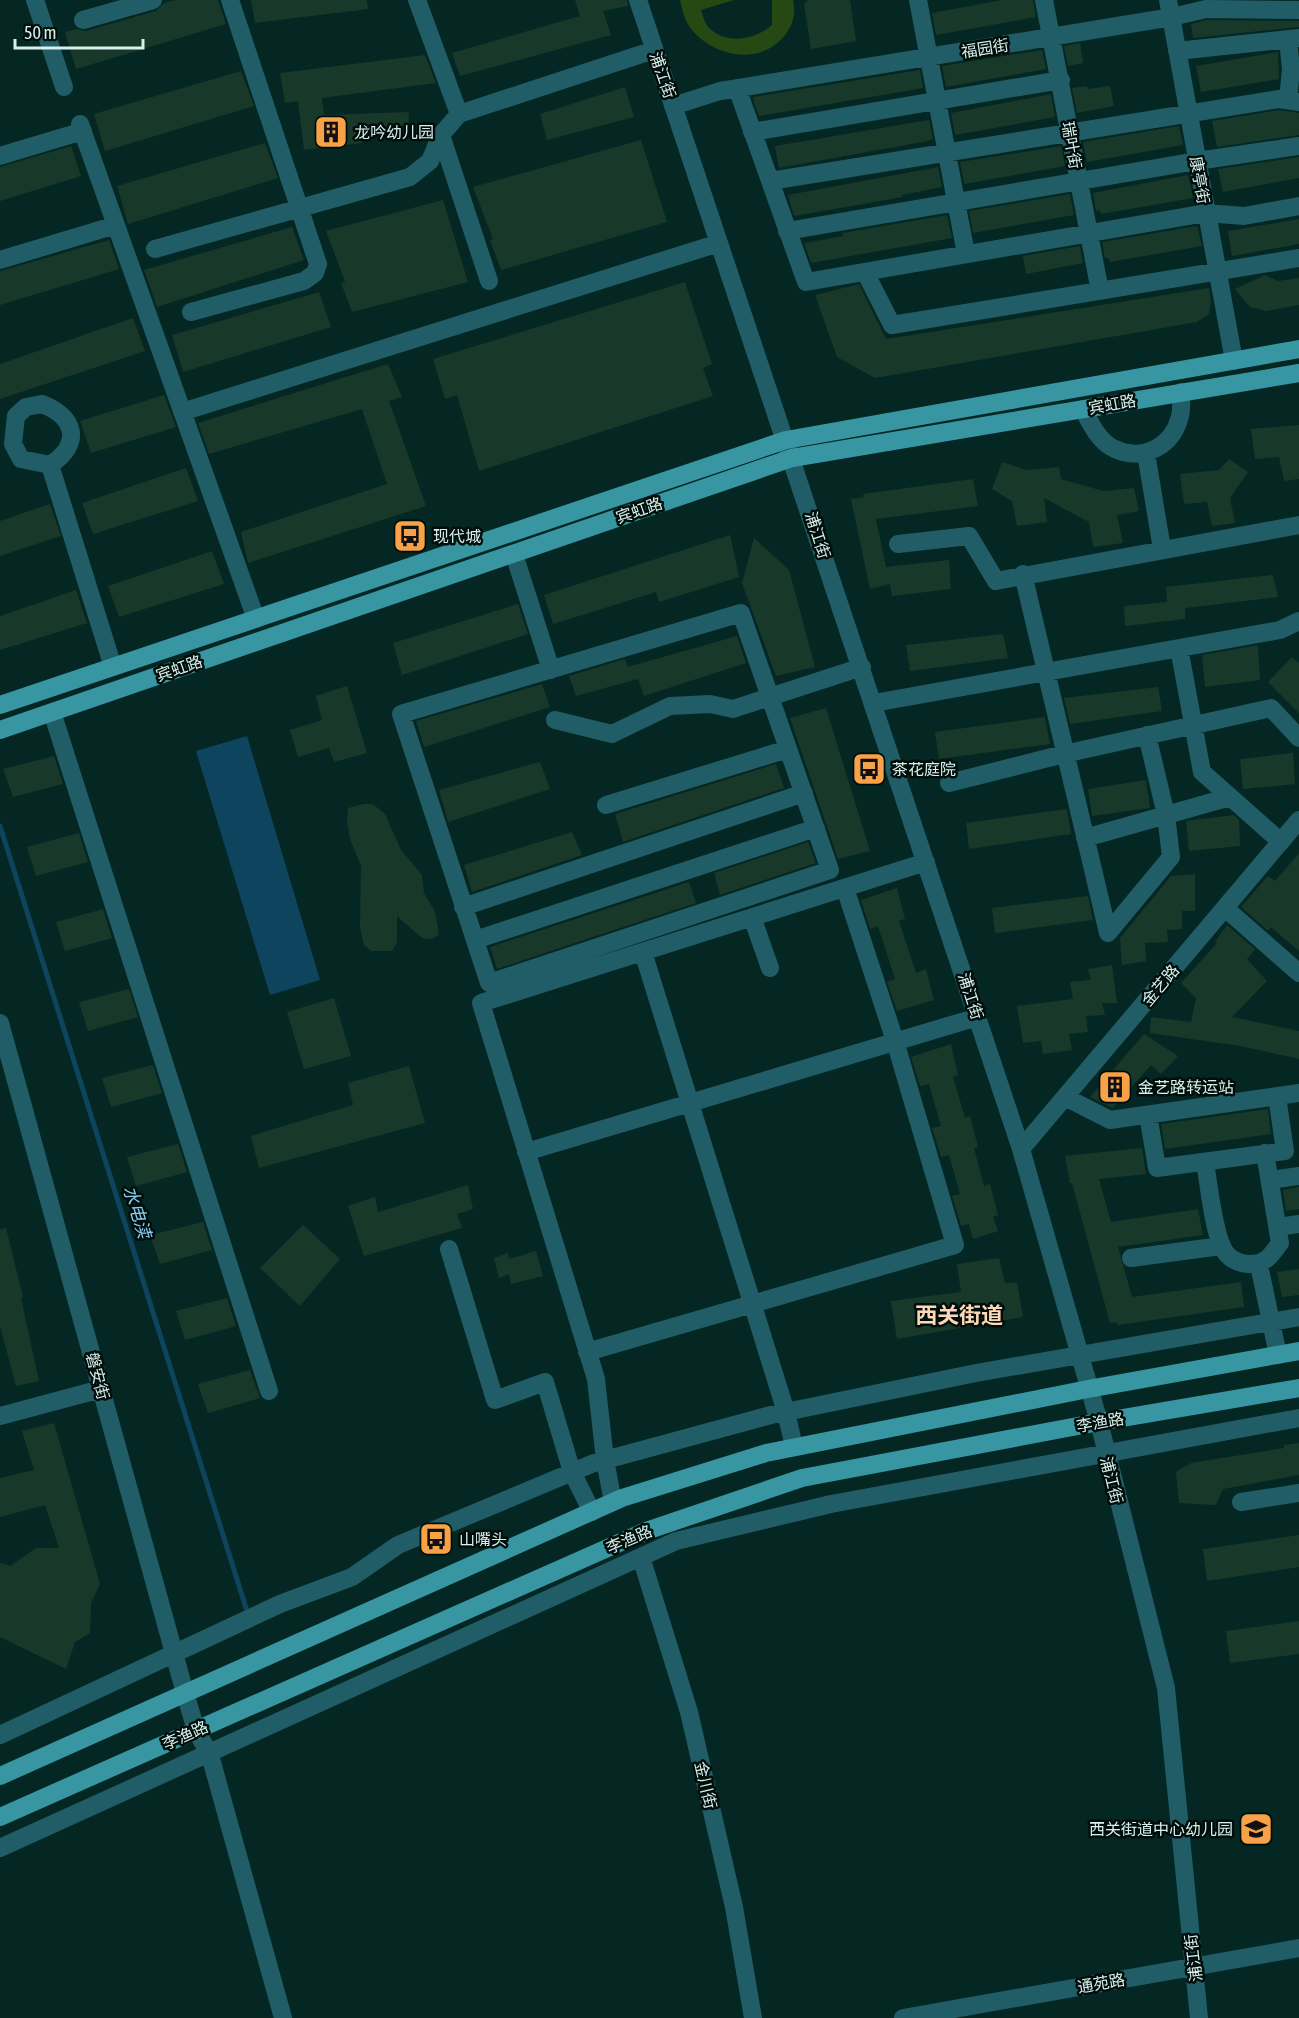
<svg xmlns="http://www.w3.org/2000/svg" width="1299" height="2018" font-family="'Asap Condensed','Noto Sans SC',sans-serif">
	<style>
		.green { fill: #264812 }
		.water { fill: #0e445d }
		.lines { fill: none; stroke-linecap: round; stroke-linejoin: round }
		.stream { stroke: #0e445d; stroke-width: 5 }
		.building { fill: #183929 }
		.minor { stroke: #215d66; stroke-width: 18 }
		.major { stroke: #3896a3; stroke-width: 18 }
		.labels { text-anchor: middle; stroke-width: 5; stroke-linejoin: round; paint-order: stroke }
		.street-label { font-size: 16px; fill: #d8efeb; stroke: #000e0b }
		.poi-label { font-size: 16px; fill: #d8efeb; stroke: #000e0b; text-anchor: start }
		.water-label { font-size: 18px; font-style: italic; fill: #89cdf1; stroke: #000e0b }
		.district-label { font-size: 22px; font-weight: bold; fill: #fdd8b7; stroke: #000e0b }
	</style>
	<rect width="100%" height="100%" fill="#042723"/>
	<!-- green -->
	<path class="green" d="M680,0H734L701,10C703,16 705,24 709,28C727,45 755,40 772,25V0H793C796,13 793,25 785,35C760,67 711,57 689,26C684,19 682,8 680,0Z"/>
	<!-- water -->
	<path class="water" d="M247,736L320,980L270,995L196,751Z"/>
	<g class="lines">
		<!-- stream -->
		<path class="stream" d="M0,826L246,1608"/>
	</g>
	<!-- building -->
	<path class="building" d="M175,0H218L226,24L76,69L65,32L76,29L86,31L156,11L164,3Z
		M251,0H367L368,9L255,23Z
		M575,0H627L628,6L603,11L611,35L460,76L452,53L580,16Z
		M808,0H850L856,41L811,49L804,4Z
		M1002,0H1033L1036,17L936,35L932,13Z
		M1207,20L1299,21V27L1193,38L1191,24Z
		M1080,43L1083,63L1068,66L1064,46Z
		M1042,50L1046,69L946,87L942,66Z
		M1278,52L1279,79L1201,92L1196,66Z
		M425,55L436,83L322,98L324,115L409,112L408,133L361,134L362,143L304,150L298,101L285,103L280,73Z
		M920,70L923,88L759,116L754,103L753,97Z
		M241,71L254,106L105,151L94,114Z
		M1087,86L1088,89L1110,86L1114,106L1077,113L1072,88Z
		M625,87L634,117L547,140L540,114Z
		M1051,94L1055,117L955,135L951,113Z
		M1279,110L1299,113V135L1217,147L1212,121Z
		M929,120L933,139L928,141L779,168L775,146Z
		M1179,126L1183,145L1087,162L1083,142Z
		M641,140L667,222L501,270L490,240L493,239L473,187Z
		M265,143L278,178L128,224L117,186Z
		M71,146L81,176L0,201V167Z
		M1061,146L1065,166L964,184L960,162Z
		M1299,157V178L1223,192L1218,169Z
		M938,167L942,187L902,195L903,197L794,216L790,203L788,195Z
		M1188,175L1193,198L1101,214L1100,210L1096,211L1093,193Z
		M1070,194L1074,215L973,233L969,211Z
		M443,200L468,282L352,312L341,283L345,282L326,231Z
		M947,215L952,238L811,263L804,243L843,236L842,233Z
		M1299,219V244L1232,256L1228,231Z
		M1197,226L1202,246L1110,262L1109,258H1105L1102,242Z
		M292,227L304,260L157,307L144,270Z
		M109,240L119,269L0,305V271Z
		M1080,246L1083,263L1026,274L1023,256Z
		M1265,275L1278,281L1299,278V305L1266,311L1250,307L1235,289Z
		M685,282L712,364L703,368L713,396L479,471L457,395L445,399L433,359Z
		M859,284L886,339L1209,288L1211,302L1209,314L1197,322L875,378L837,357L815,295Z
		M319,292L331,327L183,372L172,335Z
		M133,318L145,351L0,399V364Z
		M388,364L402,397L389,401L426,506L248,563L241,532L387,484L362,409L209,454L198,423Z
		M164,395L176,427L91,453L80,421Z
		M1299,425V479L1284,481L1279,457L1255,459L1251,429Z
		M1229,459L1248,472L1230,498L1235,523L1212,526L1207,502L1184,504L1180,474L1219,470Z
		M1002,462L1027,470L1059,467L1061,479L1103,491L1134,488L1139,511L1117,515L1123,543L1093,547L1089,522L1044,498L1047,522L1017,526L1012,501L992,489Z
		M186,468L198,501L93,534L82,503Z
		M973,479L978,506L876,519L886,567L949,560L951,589L892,596L890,584L870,589L851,499L864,497L863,494Z
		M50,504L61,536L0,556V521Z
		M730,535L739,577L659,602L656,592L553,624L544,595Z
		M754,538L789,570L815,667L776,676L742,583Z
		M212,551L224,584L119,617L108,586Z
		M1273,575L1278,597L1185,608V619L1125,626L1124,606L1167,602L1166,587Z
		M76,590L87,623L0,650V616Z
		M518,604L528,634L402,675L393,643Z
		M1003,634L1008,658L910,671L906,645Z
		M737,636L746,663L644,696L638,679L576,696L569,676L625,659L628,667Z
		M1258,645L1260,680L1205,687L1202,655Z
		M1292,657L1299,663V713L1268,682Z
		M542,684L550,707L424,747L416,721Z
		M347,686L367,753L334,762L329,748L298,757L290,730L322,720L316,696Z
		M1158,687L1162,711L1070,724L1064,698Z
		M826,708L870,851L838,859L790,718Z
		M1045,717L1050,744L939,759L935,732Z
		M1293,753L1295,784L1243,789L1240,759Z
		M54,756L63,784L13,797L3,769Z
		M540,762L550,789L448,822L439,790Z
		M776,764L784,788L623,842L615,814Z
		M1146,780L1150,808L1092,816L1088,789Z
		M364,804H373L385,814L401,850L422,875L424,893L435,912L439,935L431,939L422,938L397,916V942L392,951H371L364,945L360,927L361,866L350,839L347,821L348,808Z
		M1067,809L1071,834L969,849L966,823Z
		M1234,815L1239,820L1240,846L1189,851L1186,821Z
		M572,832L582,855L472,892L464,865Z
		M79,833L88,862L36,876L27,847Z
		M808,842L816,863L720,895L714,873Z
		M1299,853V951L1271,927L1268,931L1241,907L1268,876L1275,881Z
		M1195,874V911H1182V929L1167,930L1168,942L1145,943L1146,961L1122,965L1120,938L1171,876Z
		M689,882L696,903L497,969L490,947Z
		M897,888L905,919L899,921L916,973L926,969L934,1000L897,1011L887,982L895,979L878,926L870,929L861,900Z
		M1088,896L1093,920L995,933L992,908Z
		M103,909L112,938L65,951L56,922Z
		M1227,925L1255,949L1247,959L1267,981L1232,1017L1299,1031V1059L1240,1046L1150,1033L1151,1017L1191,1022L1196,998L1181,983L1217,943L1215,942Z
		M1112,965L1117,1003H1102L1105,1015L1086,1016L1088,1032L1069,1034L1072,1050L1043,1054L1041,1041L1023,1043L1017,1006L1073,999L1070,982L1091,980L1088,969Z
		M129,989L138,1017L88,1031L79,1002Z
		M334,998L351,1056L304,1069L287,1012Z
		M1144,1034L1178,1056L1161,1074L1151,1065L1113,1108L1090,1097Z
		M951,1044L958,1075L953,1077L965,1118L970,1116L978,1147L974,1148L984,1186L990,1184L998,1215L993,1217L998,1231L973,1239L969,1224L961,1226L952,1196L960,1194L949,1155L941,1157L932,1128L941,1126L929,1084L920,1086L911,1057Z
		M153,1065L162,1093L111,1107L102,1078Z
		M409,1066L425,1123L259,1168L251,1136L353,1105L348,1083Z
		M1268,1109L1271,1134L1165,1149L1161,1124Z
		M178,1144L187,1172L136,1186L127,1157Z
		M1142,1148L1146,1174L1099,1179L1111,1222L1198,1209L1203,1235L1118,1247L1132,1297L1241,1282L1244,1307L1118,1325L1117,1322L1110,1323L1072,1183H1070L1065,1156Z
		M468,1185L473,1209L457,1214L462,1228L364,1256L348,1206L375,1197L378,1212Z
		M1299,1187V1209L1286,1211L1283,1190Z
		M203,1222L212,1250L160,1264L150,1235Z
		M303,1225L340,1259L300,1306L260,1268Z
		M6,1228L23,1297L21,1298L39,1381L16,1386L0,1326V1229Z
		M536,1251L543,1276L511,1284L509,1274L499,1278L494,1258L508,1253L509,1259Z
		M999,1258L1005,1283L1017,1282L1023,1317L897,1339L891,1301L961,1292L957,1264Z
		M1299,1269V1295L1282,1297L1277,1272Z
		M227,1298L236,1326L185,1340L176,1311Z
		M250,1370L260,1398L208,1413L198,1384Z
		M54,1423L100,1584L91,1603L90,1633L75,1642L66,1669L0,1637V1563L10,1566L36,1548H59L45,1505L0,1517V1478L34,1470L22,1431Z
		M1299,1443V1475L1223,1489L1216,1505L1179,1503L1176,1472L1191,1463L1284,1448V1445Z
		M1299,1535V1567L1207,1581L1203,1549Z
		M1299,1621V1654L1230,1663L1226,1631Z"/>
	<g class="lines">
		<!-- minor -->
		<path class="minor" d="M35,0L64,87
			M417,0L459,114
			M638,0L1021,1149L1099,1422L1166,1688L1199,2018
			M918,0L966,254
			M1044,0L1100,291
			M1168,0L1234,361
			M83,20L153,0
			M1288,40L1291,69L1288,100
			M1177,51L1299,38
			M737,88L806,282L1206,213L1244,216L1299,206
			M673,106L720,91L1172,17L1206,9L1299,10
			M80,124L256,619
			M752,132L1061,80
			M441,135L489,281
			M0,156L83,131
			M770,181L1279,99L1299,102
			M787,231L1197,161L1299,146
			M155,249L410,177L430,161L441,135L459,114L654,50
			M0,260L116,225
			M865,272L892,325L1299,258
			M191,312L304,281L315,273L318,264L230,0
			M42,404C76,417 82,444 50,465L21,459L13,444L16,416L26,407Z
			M1083,409C1090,423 1099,442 1115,449C1143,462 1173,446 1180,416C1182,409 1181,400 1181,392
			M182,412L719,243
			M1146,453L1162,549
			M50,465L113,667
			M898,544L969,536L996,581L1299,525
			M514,554L551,670
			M1023,574L1108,933
			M741,613L830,870L489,983L401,714Z
			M1179,648L1202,772L1281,842
			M874,703L1280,630L1299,621
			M52,712L269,1391
			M555,720L612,734L670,706L710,704L733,709L862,667
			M949,783L1064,754L1271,708L1299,738
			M606,805L788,749
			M1085,838L1230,797
			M463,907L804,793
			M1225,908L1299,973
			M752,917L770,968
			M1108,933L1171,857L1166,815L1147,735
			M475,940L816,828
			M643,952L786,1412L794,1447
			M0,1023L185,1693L196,1730L210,1755L283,2018
			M1065,1097L1110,1120L1299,1093
			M1148,1115L1157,1168L1285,1151L1277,1096
			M1021,1149L1299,820
			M526,1152L978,1017
			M1205,1163C1209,1185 1213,1227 1222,1246C1226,1257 1236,1263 1248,1264C1265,1265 1271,1256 1280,1243L1265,1153
			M1270,1180L1299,1176
			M1278,1227L1299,1224
			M449,1249L495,1400L545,1382L572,1472L592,1512
			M1131,1258L1221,1246
			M1259,1265L1278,1355
			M587,1352L955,1245L895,1041L845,888
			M0,1416L101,1389
			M613,1502L605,1460L596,1379L481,1003L926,862
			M1241,1502L1299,1493
			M641,1557L689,1712L734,1907L753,2018
			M0,1735L280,1604L352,1577L398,1545L594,1463L771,1415L976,1373L1299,1317
			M0,1848L676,1541L831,1504L1299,1418
			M903,2018L1299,1948"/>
		<!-- major -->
		<path class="major" d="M0,705L786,440L1299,349
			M0,730L792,458L1299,373
			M0,1776L622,1498L766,1453L1088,1389L1299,1351
			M0,1817L646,1531L802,1478L1099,1422L1299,1388"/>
	</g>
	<!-- icons -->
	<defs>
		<symbol id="building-square" viewBox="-11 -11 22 22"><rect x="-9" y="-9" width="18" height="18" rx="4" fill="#f7a149" stroke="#000e0b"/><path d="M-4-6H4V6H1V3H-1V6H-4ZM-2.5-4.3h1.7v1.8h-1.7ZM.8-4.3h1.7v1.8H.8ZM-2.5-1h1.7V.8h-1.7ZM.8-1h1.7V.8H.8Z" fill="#111"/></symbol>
		<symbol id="bus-square" viewBox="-11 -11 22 22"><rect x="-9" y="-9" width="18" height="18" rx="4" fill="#f7a149" stroke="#000e0b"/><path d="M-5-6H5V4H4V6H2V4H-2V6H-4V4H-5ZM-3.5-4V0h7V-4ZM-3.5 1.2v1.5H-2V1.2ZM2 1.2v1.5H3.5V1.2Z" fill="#111"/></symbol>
		<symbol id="school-square" viewBox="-11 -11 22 22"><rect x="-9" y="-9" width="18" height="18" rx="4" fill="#f7a149" stroke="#000e0b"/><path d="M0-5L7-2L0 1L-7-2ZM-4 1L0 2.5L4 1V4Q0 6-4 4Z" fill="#111"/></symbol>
	</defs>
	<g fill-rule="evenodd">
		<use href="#building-square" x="312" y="113" width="38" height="38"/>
		<use href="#bus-square" x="391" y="517" width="38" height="38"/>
		<use href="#bus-square" x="850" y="750" width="38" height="38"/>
		<use href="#building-square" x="1096" y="1068" width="38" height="38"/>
		<use href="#bus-square" x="417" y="1520" width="38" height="38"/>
		<use href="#school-square" x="1237" y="1810" width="38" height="38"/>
	</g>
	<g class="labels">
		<!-- street labels -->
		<g class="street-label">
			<text transform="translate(985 48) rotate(-9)" y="6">福园街</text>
			<text transform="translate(663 75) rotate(71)" y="6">浦江街</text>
			<text transform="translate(1072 145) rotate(80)" y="6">瑞叶街</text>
			<text transform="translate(1200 180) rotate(80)" y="6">康亭街</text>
			<text transform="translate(1112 404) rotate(-10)" y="6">宾虹路</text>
			<text transform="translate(639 510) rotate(-19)" y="6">宾虹路</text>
			<text transform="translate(818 535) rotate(72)" y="6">浦江街</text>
			<text transform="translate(179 668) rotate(-19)" y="6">宾虹路</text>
			<text transform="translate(1160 985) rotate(-50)" y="6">金艺路</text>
			<text transform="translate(971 996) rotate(72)" y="6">浦江街</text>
			<text transform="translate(98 1376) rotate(75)" y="6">磐安街</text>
			<text transform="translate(1100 1422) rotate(-10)" y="6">李渔路</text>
			<text transform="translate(1112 1480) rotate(76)" y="6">浦江街</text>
			<text transform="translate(629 1539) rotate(-23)" y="6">李渔路</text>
			<text transform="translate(185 1735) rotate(-24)" y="6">李渔路</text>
			<text transform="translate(706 1785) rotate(77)" y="6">金川街</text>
			<text transform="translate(1193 1958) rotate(-97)" y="6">浦江街</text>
			<text transform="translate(1101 1983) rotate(-10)" y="6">通苑路</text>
		</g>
		<!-- poi labels -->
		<g class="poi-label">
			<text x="354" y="138">龙吟幼儿园</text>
			<text x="433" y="542">现代城</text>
			<text x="892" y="775">茶花庭院</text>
			<text x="1138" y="1093">金艺路转运站</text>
			<text x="459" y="1545">山嘴头</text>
			<text x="1233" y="1835" text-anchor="end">西关街道中心幼儿园</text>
		</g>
		<!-- water labels -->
		<g class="water-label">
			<text transform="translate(137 1212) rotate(73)" y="6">水电渎</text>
		</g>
		<!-- district labels -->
		<g class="district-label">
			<text x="959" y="1323">西关街道</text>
		</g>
	</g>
	<!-- scale -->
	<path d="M15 39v9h128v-9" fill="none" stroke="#d8efeb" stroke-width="3"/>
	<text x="24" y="39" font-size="18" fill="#d8efeb" stroke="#000e0b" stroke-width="4.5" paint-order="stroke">50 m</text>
</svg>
